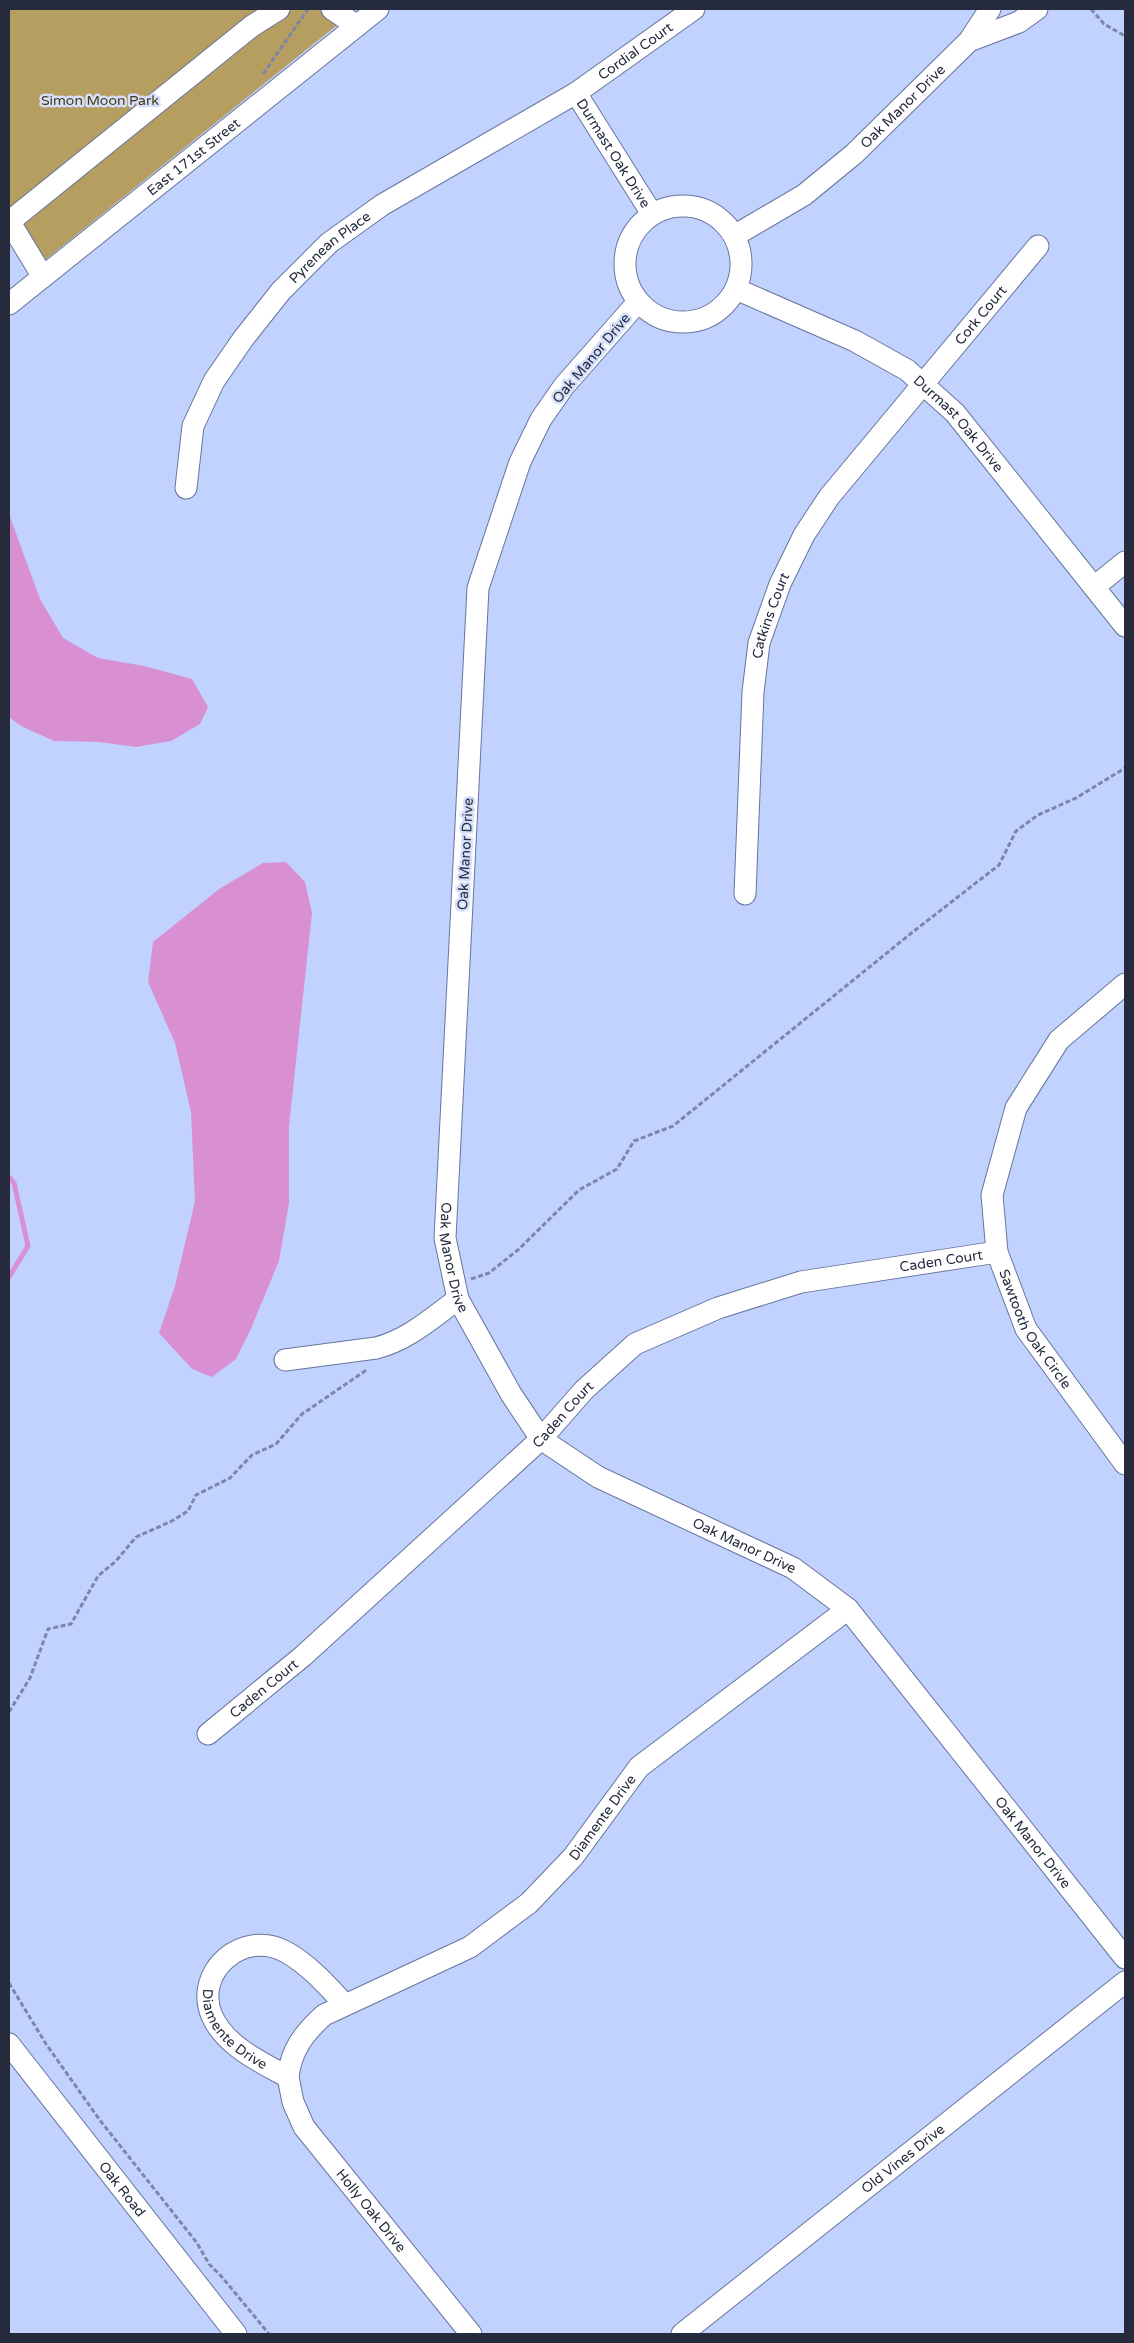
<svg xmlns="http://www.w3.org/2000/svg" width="1134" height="2343" font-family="'Varela Round',sans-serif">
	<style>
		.green { fill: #b59e60 }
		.water { fill: #d890d3 }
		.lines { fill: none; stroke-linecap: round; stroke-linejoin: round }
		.stream { stroke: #d890d3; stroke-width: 5 }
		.minor-casing { stroke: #67759e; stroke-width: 23 }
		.path { stroke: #7b87a7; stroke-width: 3; stroke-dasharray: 5 2.5; stroke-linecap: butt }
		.minor { stroke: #fff; stroke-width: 21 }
		.labels { text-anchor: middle; stroke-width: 5; stroke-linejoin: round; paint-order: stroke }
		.street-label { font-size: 14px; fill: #252b3c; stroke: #d5dffb }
		.park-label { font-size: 14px; fill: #47380e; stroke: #d5dffb }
	</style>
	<rect width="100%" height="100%" fill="#c1d2fe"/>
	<!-- green -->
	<path class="green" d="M9,9H357L40,264L9,224Z"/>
	<!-- water -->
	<path class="water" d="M9,514L40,599L63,638L98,658L144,666L192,679L208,707L200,724L171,741L136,747L99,742L54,741L21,726L9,717Z
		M286,862L305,882L312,913L289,1126V1203L279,1261L250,1331L236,1359L212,1377L192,1369L159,1333L175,1286L195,1201L191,1112L175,1043L148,982L153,942L219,889L263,863Z"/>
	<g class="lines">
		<!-- stream -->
		<path class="stream" d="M9,1177L14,1183L28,1246L9,1277"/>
		<defs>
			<g id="minor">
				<path d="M332,9L357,26"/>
				<path d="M969,41L1019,22L1037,9"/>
				<path id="s1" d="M576,93L652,214"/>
				<circle cx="683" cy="264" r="58"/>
				<path d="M9,221L43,277"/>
				<path d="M9,222L252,26L279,9"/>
				<path id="s2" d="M734,236L804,195L854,154L969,41L990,9"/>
				<path id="s3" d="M736,289L855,341L907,370L955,413L1125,626"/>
				<path id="s4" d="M638,302L564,386L541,419L520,462L478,588L445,1238L458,1299L511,1394L541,1439L598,1477L793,1568L848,1609L1125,1958"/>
				<path id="s5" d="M9,304L378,9"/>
				<path id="s6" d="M186,488L193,426L214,381L243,339L281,291L329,243L382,205L576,93L694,9"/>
				<path d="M1094,587L1125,562"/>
				<path id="s7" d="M745,894L753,692L759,643L780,584L804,535L829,497L1038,246"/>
				<path id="s8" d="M1125,984L1059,1040L1016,1108L992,1195L997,1252L1026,1329L1125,1464"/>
				<path d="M285,1360L376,1348C408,1340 432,1318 458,1299"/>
				<path id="s9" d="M208,1734L303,1656L541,1439L584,1390L635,1344L718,1308L801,1282L997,1252"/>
				<path id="s10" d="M345,2005C328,1986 308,1964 286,1952C243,1928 193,1972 212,2016C225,2046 262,2063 288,2077C291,2050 304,2033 324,2015L470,1947L529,1903L573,1857L639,1767L848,1609"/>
				<path id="s11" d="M9,2044L236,2334"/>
				<path id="s12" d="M288,2077L293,2102L304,2127L471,2334"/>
				<path id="s13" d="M682,2334L1125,1982"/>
			</g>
		</defs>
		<!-- minor casing -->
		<use href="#minor" class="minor-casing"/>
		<!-- path -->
		<path class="path" d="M1091,9L1104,24L1125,36
			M263,74L308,9
			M471,1279L489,1273L519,1249L579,1190L617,1169L634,1141L673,1126L914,931L999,865L1016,831L1038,815L1076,798L1125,768
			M9,1712L30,1678L48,1629L71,1624L98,1576L116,1561L136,1537L172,1521L188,1511L196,1495L230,1478L252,1455L276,1444L302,1414L368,1369
			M9,1983L46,2044L99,2119L197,2243L209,2264L222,2277L269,2334"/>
		<!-- minor -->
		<use href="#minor" class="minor"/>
	</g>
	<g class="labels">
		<!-- street labels -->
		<g class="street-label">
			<text dy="5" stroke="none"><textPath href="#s6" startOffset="654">Cordial Court</textPath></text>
			<text dy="5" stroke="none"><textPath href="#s2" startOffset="214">Oak Manor Drive</textPath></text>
			<text dy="5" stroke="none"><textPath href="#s1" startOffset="71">Durmast Oak Drive</textPath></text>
			<text dy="5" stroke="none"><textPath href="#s5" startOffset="236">East 171st Street</textPath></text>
			<text dy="5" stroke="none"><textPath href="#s6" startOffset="290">Pyrenean Place</textPath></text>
			<text dy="5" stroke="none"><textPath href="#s7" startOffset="651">Cork Court</textPath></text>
			<text transform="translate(591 358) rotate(-50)" y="5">Oak Manor Drive</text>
			<text dy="5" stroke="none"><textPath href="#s3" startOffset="264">Durmast Oak Drive</textPath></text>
			<text dy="5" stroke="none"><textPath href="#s7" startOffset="281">Catkins Court</textPath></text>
			<text transform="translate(465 854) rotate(-87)" y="5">Oak Manor Drive</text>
			<text dy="5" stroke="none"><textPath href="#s4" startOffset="1004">Oak Manor Drive</textPath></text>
			<text dy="5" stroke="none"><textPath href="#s9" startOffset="898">Caden Court</textPath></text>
			<text dy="5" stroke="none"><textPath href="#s8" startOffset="401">Sawtooth Oak Circle</textPath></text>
			<text dy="5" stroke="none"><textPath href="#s9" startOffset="478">Caden Court</textPath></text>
			<text dy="5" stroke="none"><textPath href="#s4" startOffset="1439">Oak Manor Drive</textPath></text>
			<text dy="5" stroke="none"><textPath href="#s9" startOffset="72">Caden Court</textPath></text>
			<text dy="5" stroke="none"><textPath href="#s10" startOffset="728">Diamente Drive</textPath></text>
			<text dy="5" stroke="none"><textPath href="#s4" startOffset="1859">Oak Manor Drive</textPath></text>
			<text dy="5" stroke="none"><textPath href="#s10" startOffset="231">Diamente Drive</textPath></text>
			<text dy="5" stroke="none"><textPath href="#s13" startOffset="282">Old Vines Drive</textPath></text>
			<text dy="5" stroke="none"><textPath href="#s11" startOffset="184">Oak Road</textPath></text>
			<text dy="5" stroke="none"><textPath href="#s12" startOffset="160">Holly Oak Drive</textPath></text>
		</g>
		<!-- park labels -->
		<g class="park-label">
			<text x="100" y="105">Simon Moon Park</text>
		</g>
	</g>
	<!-- border -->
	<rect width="1134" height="2343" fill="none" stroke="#252b3c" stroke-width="20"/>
</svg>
